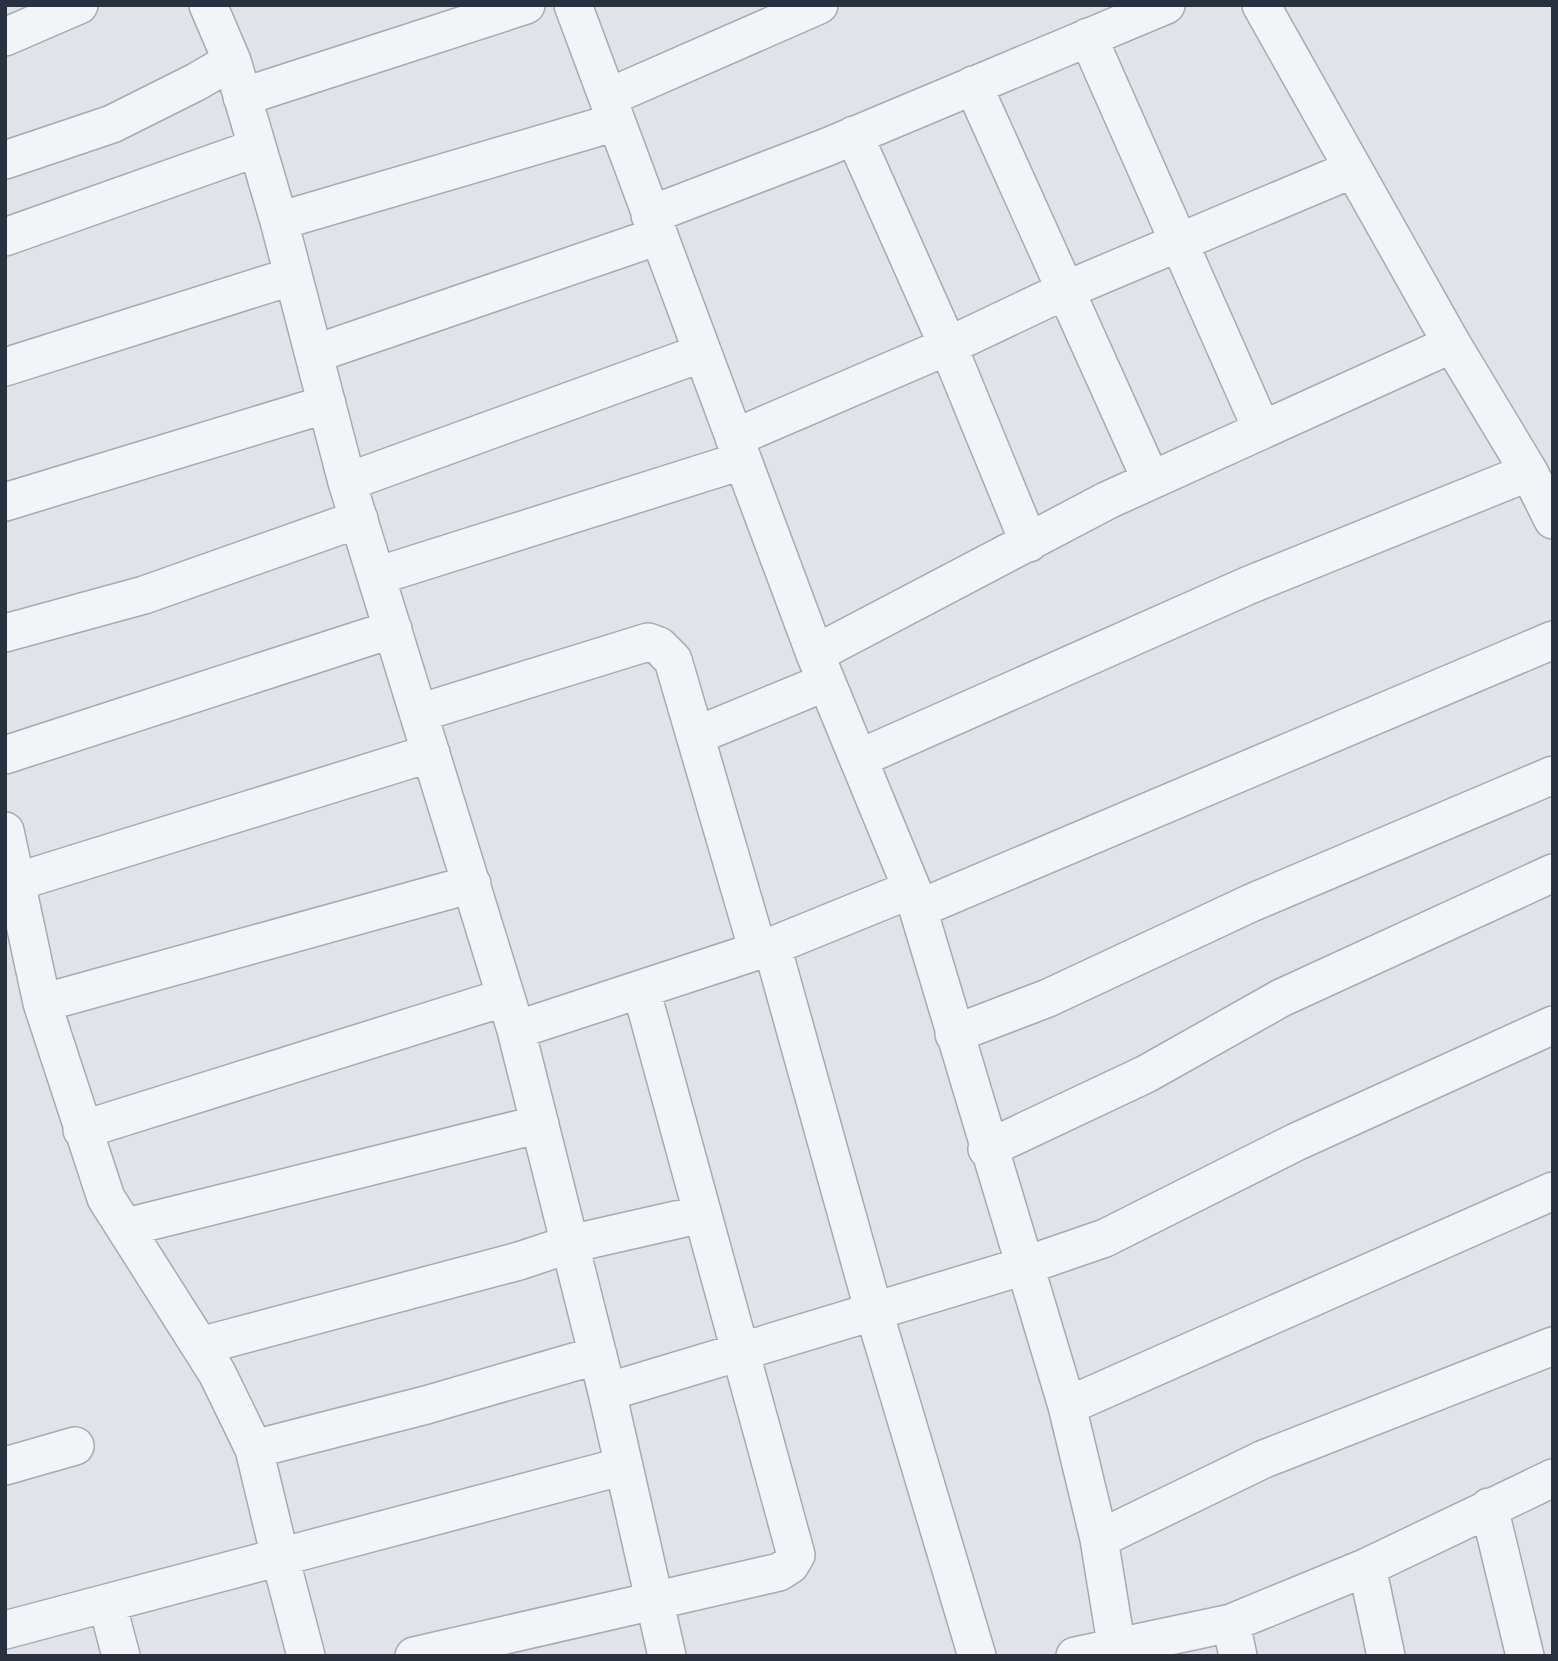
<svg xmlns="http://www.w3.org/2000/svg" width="1558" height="1661" font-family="'DejaVu Sans',sans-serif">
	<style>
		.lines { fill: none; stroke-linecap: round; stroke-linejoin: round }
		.minor-casing { stroke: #a5aab3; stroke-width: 40 }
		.minor { stroke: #f3f4f7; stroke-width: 37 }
	</style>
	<rect width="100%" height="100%" fill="#e0e3e9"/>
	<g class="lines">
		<defs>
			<path id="minor" d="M208,5L232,61L279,221L347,482L516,1030L607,1392L667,1656
				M573,5L815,654L912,889L1067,1406L1099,1539L1118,1656
				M1261,5L1452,344L1529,472L1553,520
				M5,37L79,5
				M1088,37L1262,430
				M973,85L1151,480
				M242,97L526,5
				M609,97L819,5
				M854,135L948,346L1029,543
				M5,160L112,124L196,82L232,61
				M650,215L827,147L1166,5
				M279,221L616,122
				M5,237L256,148
				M314,354L658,236
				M5,367L293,276
				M734,438L948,346L1066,290L1353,169
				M347,482L702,353
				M5,502L327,404
				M377,576L741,461
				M5,633L144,595L359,519
				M815,654L1108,500L1452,344
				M419,713L648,642L659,646L673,660L758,951
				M695,736L826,682
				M5,755L393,629
				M860,758L1247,586L1529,472
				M5,831L42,1003L106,1198L217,1373L254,1449L280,1557L624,1466
				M16,882L431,753
				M918,909L1553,640
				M772,946L874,1312L977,1656
				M42,1003L472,884
				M516,1030L772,946L912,889
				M954,1034L1048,998L1251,903L1553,775
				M82,1130L506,997
				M987,1149L1146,1074L1281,998L1553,873
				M127,1227L540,1124
				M200,1346L519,1261L570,1244L702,1214
				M607,1392L1024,1266L1105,1238L1296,1142L1553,1025
				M1067,1406L1553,1191
				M254,1449L426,1405L598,1355
				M5,1466L75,1446
				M1489,1507L1525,1656
				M1099,1539L1264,1459L1553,1346
				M1367,1567L1386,1656
				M107,1603L121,1656
				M1231,1623L1238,1656
				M5,1630L280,1557L306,1656
				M414,1656L779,1572L790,1565L796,1555L641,989
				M1075,1656L1231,1623L1367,1567L1553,1478"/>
		</defs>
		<!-- minor casing -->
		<use href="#minor" class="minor-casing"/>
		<!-- minor -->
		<use href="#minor" class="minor"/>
	</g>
	<!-- border -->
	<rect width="1558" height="1661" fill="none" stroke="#293140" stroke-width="14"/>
</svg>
